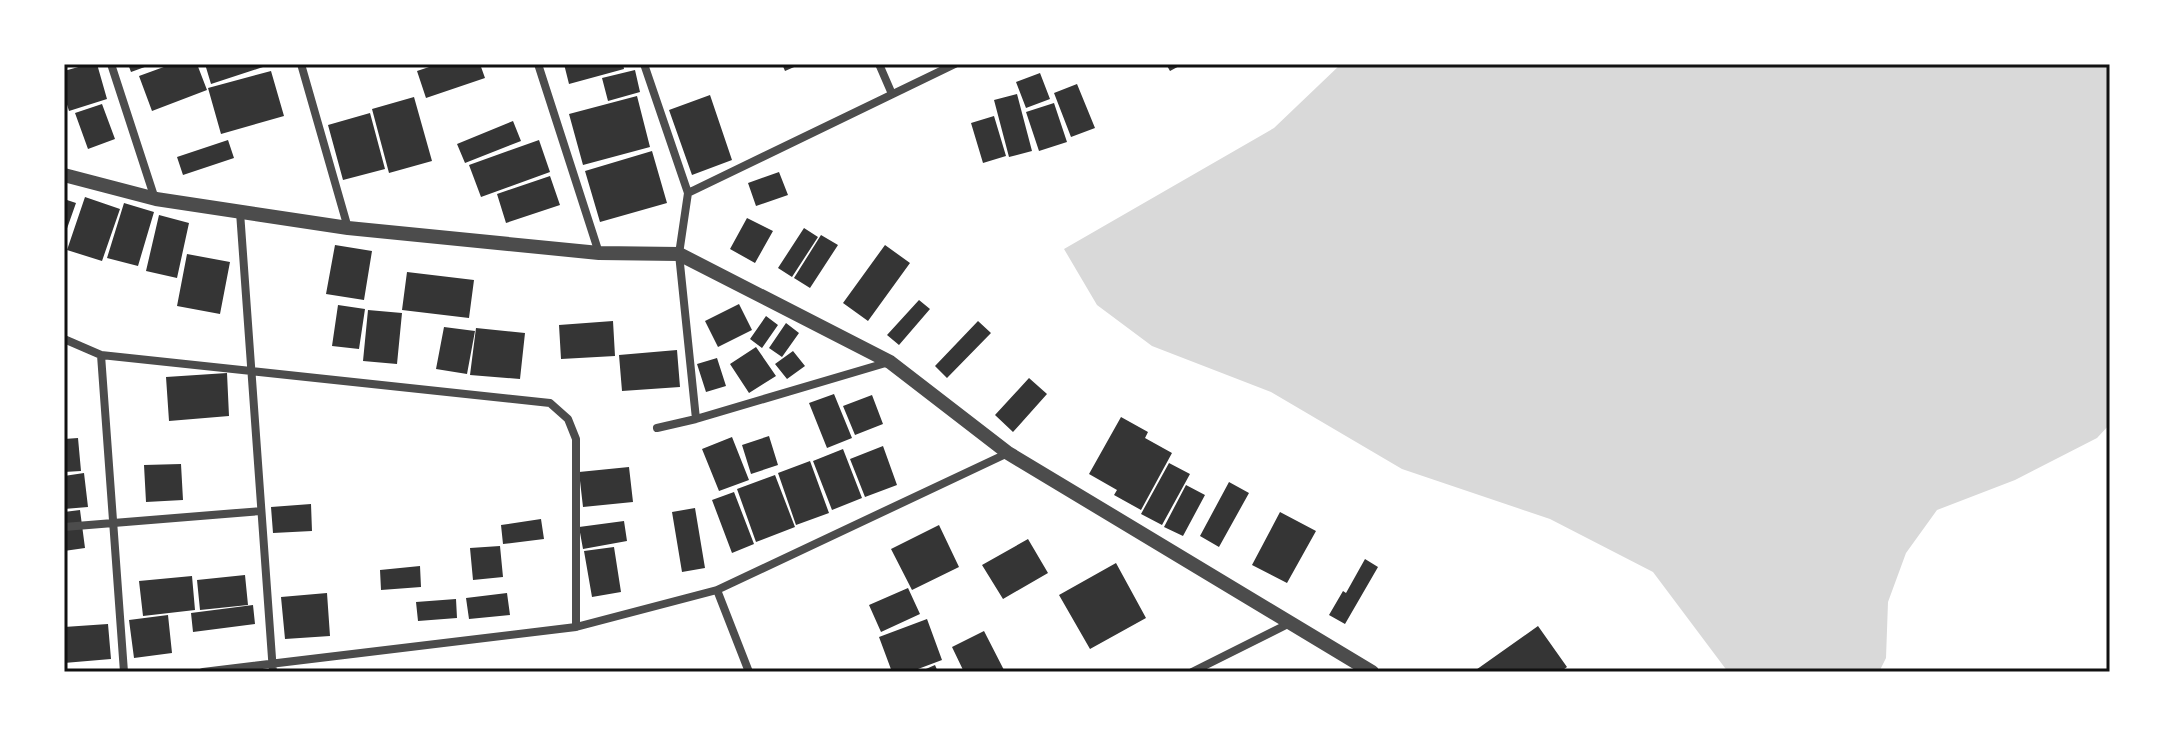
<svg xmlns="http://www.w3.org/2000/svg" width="2174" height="736" font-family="Mulish,sans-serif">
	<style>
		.water { fill: #d9d9d9 }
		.building { fill: #353535 }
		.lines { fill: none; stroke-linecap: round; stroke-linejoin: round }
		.minor { stroke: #4c4c4c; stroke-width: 8 }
		.tertiary { stroke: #4c4c4c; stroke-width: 14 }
		.neatline { fill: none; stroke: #111; stroke-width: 3 }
	</style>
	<rect width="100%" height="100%" fill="#fff"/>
	<!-- water -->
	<path class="water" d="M1341,64H2110V424L2097,438L2015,480L1937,510L1906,553L1888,602L1886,658L1879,672H1728L1653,572L1550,519L1402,469L1271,392L1152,346L1097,305L1064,249L1274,128Z"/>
	<!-- building -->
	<path class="building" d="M89,64H97L107,99L69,111L64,95V71Z
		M128,64H153L131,72Z
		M172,64H197L207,90L152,111L139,76Z
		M205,64H269V65L211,84Z
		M438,64H480L485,78L426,98L417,71Z
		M564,64H623L624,69L569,84Z
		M782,64H801L785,71Z
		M1166,64H1183L1170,71Z
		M635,70L640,92L608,101L602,78Z
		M271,71L284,116L221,134L208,88Z
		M1040,73L1050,99L1026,108L1016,82Z
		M1077,84L1095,128L1071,137L1054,93Z
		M1017,94L1032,151L1009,157L994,100Z
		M710,95L732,160L692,175L669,110Z
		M637,96L650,147L583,165L569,114Z
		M414,97L432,161L389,173L372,109Z
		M1054,103L1067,142L1039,151L1026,112Z
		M102,104L115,139L88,149L75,113Z
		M370,113L385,169L343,180L328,125Z
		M994,116L1006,156L983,163L971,123Z
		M513,121L521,141L465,163L457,144Z
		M228,140L234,158L183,175L177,157Z
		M539,140L550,172L481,197L469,165Z
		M652,151L667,203L600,222L585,171Z
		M779,172L788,195L756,206L748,183Z
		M550,176L560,205L506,223L497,194Z
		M85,197L120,209L102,261L67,250Z
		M64,199L76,203L64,237Z
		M124,203L154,212L138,266L107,258Z
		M159,215L189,223L177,278L146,271Z
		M747,218L773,231L755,263L730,249Z
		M804,228L818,237L792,277L778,268Z
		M821,235L838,245L810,288L794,278Z
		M335,245L372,251L364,300L326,294Z
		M885,245L910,263L868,321L843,303Z
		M187,254L230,262L220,314L177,306Z
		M407,272L474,280L469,318L402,310Z
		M919,300L930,309L899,345L887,335Z
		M739,304L752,330L718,347L705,321Z
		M338,305L365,309L359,349L332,346Z
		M368,310L402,313L397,364L363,361Z
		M766,316L778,325L762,348L750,339Z
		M613,321L615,356L561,359L559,325Z
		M978,321L991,333L947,378L935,366Z
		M786,323L799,333L782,357L769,348Z
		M444,327L475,331L467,374L436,369Z
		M476,328L525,333L520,379L470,375Z
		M756,347L776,376L749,393L730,364Z
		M677,350L680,387L622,391L619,355Z
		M793,351L805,366L787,379L775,364Z
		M717,358L726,386L706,392L697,364Z
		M227,373L229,416L169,421L166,377Z
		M1029,378L1047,394L1013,432L995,415Z
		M834,394L852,438L827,448L809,403Z
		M872,395L883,424L855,435L843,406Z
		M1121,417L1148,432L1145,438L1172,453L1141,510L1114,495L1117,490L1089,474Z
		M769,436L778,465L751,474L742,445Z
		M732,437L749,480L719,491L702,449Z
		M78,438L81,471L64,472V439Z
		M883,446L897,485L865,497L850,459Z
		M843,449L862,498L832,510L813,461Z
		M810,461L829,513L796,525L778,473Z
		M1169,463L1190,474L1162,525L1141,514Z
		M181,464L183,500L146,502L144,465Z
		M629,467L633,502L583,507L579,472Z
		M84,473L88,507L64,509V476Z
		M775,475L795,527L756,542L737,489Z
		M1229,482L1249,493L1219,547L1200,536Z
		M1186,485L1205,495L1183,536L1164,527Z
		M734,492L754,544L732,553L712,500Z
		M311,504L312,531L273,533L271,507Z
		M695,508L705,568L682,572L672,512Z
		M80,510L85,548L64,551V512Z
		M1280,512L1316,531L1287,583L1252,565Z
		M541,519L544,539L503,544L501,525Z
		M624,521L627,541L583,549L579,527Z
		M939,525L959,567L912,590L891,549Z
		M1028,539L1048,573L1003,599L982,565Z
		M500,546L503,577L473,580L470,548Z
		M614,547L621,592L592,597L584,551Z
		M1365,559L1378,567L1345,624L1329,615L1343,591L1346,593Z
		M1116,563L1146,618L1090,649L1059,595Z
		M420,566L421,587L381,590L380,570Z
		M245,575L248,605L200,610L197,580Z
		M192,576L195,610L143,616L139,581Z
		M908,588L920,614L881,632L869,605Z
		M327,593L330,636L285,639L281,597Z
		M507,593L510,615L469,619L466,598Z
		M456,599L457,618L418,621L416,602Z
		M253,605L255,624L193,632L191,613Z
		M168,615L172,653L134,658L129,620Z
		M927,619L942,660L910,672H892L879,637Z
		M108,624L111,659L64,663V627Z
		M1538,626L1567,667L1560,672H1473Z
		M984,631L1005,672H964L952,647Z
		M935,665L938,672H919Z"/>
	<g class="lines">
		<!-- minor -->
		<path class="minor" d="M111,64L155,199
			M301,64L348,228
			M538,64L599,253
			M644,64L688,193
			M879,64L892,94
			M240,212L273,672
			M64,339L101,355L550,403L568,419L576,439V627
			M101,355L124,672
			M696,419L679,254L688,193L955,64
			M657,428L696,419L889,362
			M64,527L261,511
			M717,590L749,672
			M203,672L576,627L717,590L1008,453
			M1192,672L1292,622"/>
		<!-- tertiary -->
		<path class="tertiary" d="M64,175L156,199L348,228L599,253L679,254L890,362L1008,453L1372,672"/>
	</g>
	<!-- border -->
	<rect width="2174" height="736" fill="none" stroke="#ffffff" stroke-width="132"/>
	<rect x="66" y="66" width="2042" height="604" class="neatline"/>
</svg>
